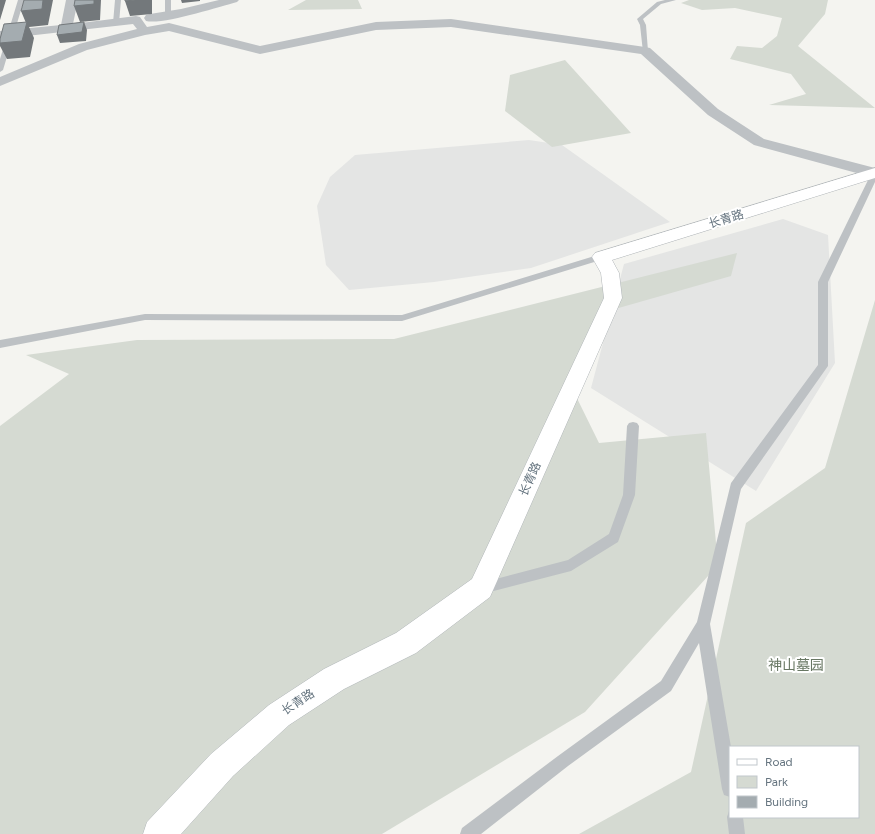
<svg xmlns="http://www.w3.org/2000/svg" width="875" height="834" font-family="Figtree,'Noto Sans SC',sans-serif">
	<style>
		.built { fill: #e4e5e4 }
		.green { fill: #d5dad2; fill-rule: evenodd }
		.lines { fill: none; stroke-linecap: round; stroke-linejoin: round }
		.secondary-casing { stroke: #b0b5b8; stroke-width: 1 }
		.lane { fill: #bdc1c4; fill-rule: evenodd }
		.street { fill: #bdc1c4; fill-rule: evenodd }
		.secondary { fill: #fff; fill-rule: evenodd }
		.shaded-wall { fill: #73787b }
		.building { fill: #a4acb0; stroke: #73787b }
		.labels { text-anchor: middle; stroke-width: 4; stroke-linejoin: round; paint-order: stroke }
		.street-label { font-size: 12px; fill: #65747f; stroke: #fff }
		.near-park-label { font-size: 14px; fill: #687763; stroke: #fff }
	</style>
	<rect width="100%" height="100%" fill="#f4f4f0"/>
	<!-- built -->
	<path class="built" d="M529,140L562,145L670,222L531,268L434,282L349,290L326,265L317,206L330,177L355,155Z
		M783,219L828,235L835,363L756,491L591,388L624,264Z"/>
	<!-- green -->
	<path class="green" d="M306,0H358L362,9L288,10Z
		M689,0H828L825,14L798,46L875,108L769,105L806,94L791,74L730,59L737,46L762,48L777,36L782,18L735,8L702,10L681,3Z
		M565,60L631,133L552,147L505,111L510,75Z
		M737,253L731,276L608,311L568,380L599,443L706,433L718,565L585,712L382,834H0V426L69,374L26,355L137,340L394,339Z
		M875,300V834H579L691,772L746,523L825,468ZM730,747H858V817H730Z"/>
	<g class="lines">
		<defs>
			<path id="secondary" d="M875,168V178L612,260L619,273L622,298L490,597L416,653L344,689L289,725L233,776L181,834H143L147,822L211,754L269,705L324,669L396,633L472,579L604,298L601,273L592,257L595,253Z"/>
		</defs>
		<!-- secondary casing -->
		<use href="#secondary" class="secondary-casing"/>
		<!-- lane -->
		<path class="lane" d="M18,0H24L3,70L0,72V59Z
			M115,0H121L119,23L116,25L113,23Z
			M165,0H171V16L168,18L165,16Z
			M665,0H676L661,4L643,19L646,25L648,51L643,52L640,25L637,19L657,2Z
			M872,172H875V182L828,282V366L741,489L710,624L731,747L730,797L724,795L722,789L699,643L671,691L568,766L481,834H460L462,828L558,756L661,681L697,622L731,483L818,365V282Z
			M601,254L605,257L604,259L402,321L145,320L0,348V340L145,314L402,315Z
			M633,422L637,423L639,426L635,495L618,542L571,571L482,594L477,592L475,588L477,584L568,560L609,534L623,495L627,426L629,423Z
			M729,811L730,817H743L745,834H729L727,817Z"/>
		<!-- street -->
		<path class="street" d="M66,0H78L73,24L136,16L140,17L147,27L169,23L260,46L376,22L451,19L645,47L650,48L718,109L764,139L875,168V178L754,145L708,115L641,54L451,27L376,30L260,54L169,31L145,35L87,50L0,86V77L79,44L137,29L133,24L0,39V31L61,25Z
			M219,0H239L237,2C218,7 163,25 146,21L144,18L146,15L150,14L181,9Z"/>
		<!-- secondary -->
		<use href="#secondary" class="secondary"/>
	</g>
	<!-- shaded-wall -->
	<path class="shaded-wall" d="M0,0H6L0,20Z
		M43,0H53L48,25L29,27L34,38L30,57L7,59L0,46V43L26,23L21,11Z
		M94,0H101L100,20L80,22L74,6Z
		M135,0H152V14L130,16L125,1Z
		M181,0H200V1L182,3Z
		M84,22L87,30L86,41L60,43L57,35Z"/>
	<!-- building -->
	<path class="building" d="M24,0H43L42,9L21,11Z
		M75,0H94V4L74,6Z
		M125,0H135L125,1Z
		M27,22L22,41L0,43V39L4,24Z
		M84,22L82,32L57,35L59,25Z"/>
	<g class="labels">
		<!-- street labels -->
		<g class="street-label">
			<text transform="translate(726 219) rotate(-17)" y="4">长青路</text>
			<text transform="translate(530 479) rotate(-66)" y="4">长青路</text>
			<text transform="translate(298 702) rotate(-33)" y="4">长青路</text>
		</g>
		<!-- near-park labels -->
		<g class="near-park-label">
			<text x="796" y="670">神山墓园</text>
		</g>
	</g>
	<!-- legend -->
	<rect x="729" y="746" width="130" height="72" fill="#ffffff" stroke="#c1c7cc"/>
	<rect x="737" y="759" width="20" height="6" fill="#ffffff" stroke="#c1c7cc"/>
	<text x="765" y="766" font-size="12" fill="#65747f">Road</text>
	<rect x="737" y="776" width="20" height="12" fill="#d5dad2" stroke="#c1c7cc"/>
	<text x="765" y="786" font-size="12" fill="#65747f">Park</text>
	<rect x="737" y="796" width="20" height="12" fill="#a4acb0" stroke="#c1c7cc"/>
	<text x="765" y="806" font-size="12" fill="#65747f">Building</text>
</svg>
